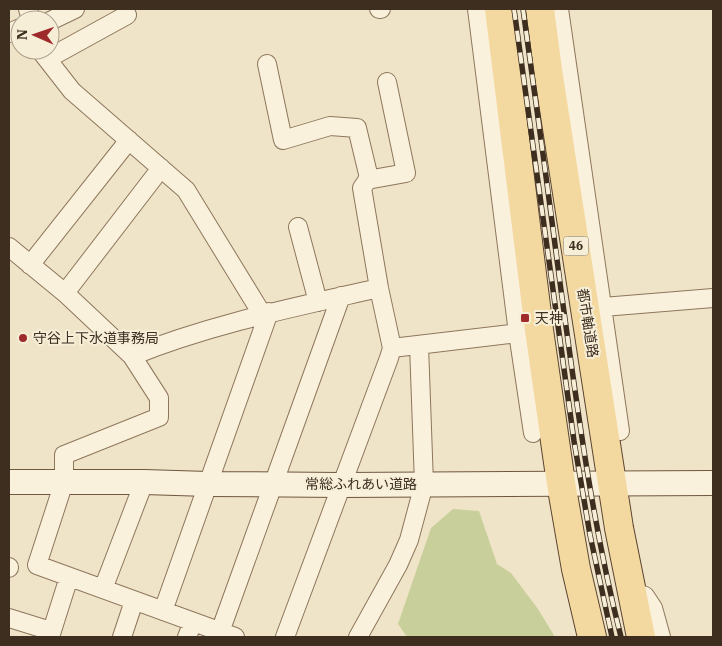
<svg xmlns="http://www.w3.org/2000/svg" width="722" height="646" font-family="'IBM Plex Serif','Noto Sans JP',serif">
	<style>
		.green { fill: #c9cf9b }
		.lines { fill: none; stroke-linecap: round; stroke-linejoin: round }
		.street-casing { stroke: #8d765c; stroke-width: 20 }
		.secondary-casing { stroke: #6f573f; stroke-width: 26 }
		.primary-casing { stroke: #5b4430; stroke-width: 30 }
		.street { stroke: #faf1dc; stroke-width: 18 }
		.secondary { stroke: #faf1dc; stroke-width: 24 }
		.primary { stroke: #f3d9a0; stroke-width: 28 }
		.rail-casing { stroke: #3d2e20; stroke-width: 5.5 }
		.rail { stroke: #f7eed8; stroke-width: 4; stroke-dasharray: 11; stroke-linecap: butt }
		.poi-dot { fill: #9e2a2b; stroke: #f7eed8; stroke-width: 2 }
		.labels { text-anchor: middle; stroke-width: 4; stroke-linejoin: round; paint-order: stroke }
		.shield { fill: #f7eed8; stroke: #756857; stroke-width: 1 }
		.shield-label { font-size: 12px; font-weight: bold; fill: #3d2e20 }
		.poi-label { font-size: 14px; fill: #3d2e20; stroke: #f7eed8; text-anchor: start }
		.street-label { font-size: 14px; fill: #3d2e20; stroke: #f7eed8 }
	</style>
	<rect width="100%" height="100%" fill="#f0e4c8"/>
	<!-- green -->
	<path class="green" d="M453,509L479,511L497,564L511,573L538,609L555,637H407L398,624L431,528Z"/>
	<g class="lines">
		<defs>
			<path id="street" d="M28,9L31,20
				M379,9H381
				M477,9L518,333L533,433
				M559,9L620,431
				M50,21L75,9
				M9,33L20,28
				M40,50L72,91L186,190L262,314
				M47,59L127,15
				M267,64L283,140L330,126L357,128L369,178L362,188L379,288L392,348L389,358L285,637
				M367,180L406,173L387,82
				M298,227L318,302
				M9,247L65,293L132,356L159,398V417L64,455V482L37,565L235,637
				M30,265L129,140
				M65,293L161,168
				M603,307L713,298
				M392,348L518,333
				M132,356C211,324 296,307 379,288
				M9,567V568
				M103,589L144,482
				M632,591L645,596L653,608L661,637
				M163,611L269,312
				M9,618L51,631
				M220,632L341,296
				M50,637L69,577
				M122,637L134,601
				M187,637L193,622
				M358,637L398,565L409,540L424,484L419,345"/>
			<path id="secondary" d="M9,482H144L208,484L342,485L713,483"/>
			<path id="primary" d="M499,9L539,330L561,483L576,569L592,637
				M540,9L548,70L619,528L641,637"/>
		</defs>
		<!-- street casing -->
		<use href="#street" class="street-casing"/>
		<!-- secondary casing -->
		<use href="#secondary" class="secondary-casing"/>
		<!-- primary casing -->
		<use href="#primary" class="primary-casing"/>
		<!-- street -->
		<use href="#street" class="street"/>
		<!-- secondary -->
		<use href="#secondary" class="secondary"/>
		<!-- primary -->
		<use href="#primary" class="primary"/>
		<defs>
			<path id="rail" d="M514,9L574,441L590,535L612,637
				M523,9C536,103 549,196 561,290C577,406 592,523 621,637"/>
		</defs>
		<!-- rail casing -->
		<use href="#rail" class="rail-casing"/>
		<!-- rail -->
		<use href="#rail" class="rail"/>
	</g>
	<!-- markers -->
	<g class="poi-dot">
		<rect x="520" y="313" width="10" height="10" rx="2.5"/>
		<circle cx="23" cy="338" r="5"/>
	</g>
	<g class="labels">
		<!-- shield labels -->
		<rect class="shield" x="563.5" y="236.5" width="25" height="19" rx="4"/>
		<g class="shield-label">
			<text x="576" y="250">46</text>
		</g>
		<!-- poi labels -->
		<g class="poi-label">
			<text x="535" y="323">天神</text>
			<text x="33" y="343">守谷上下水道事務局</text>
		</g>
		<!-- street labels -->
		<g class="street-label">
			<text transform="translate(588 323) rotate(81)" y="5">都市軸道路</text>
			<text x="361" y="489">常総ふれあい道路</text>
		</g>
	</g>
	<!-- border -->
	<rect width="722" height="646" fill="none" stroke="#3d2e20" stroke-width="20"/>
	<!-- north arrow -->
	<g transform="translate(35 35) rotate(272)"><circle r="24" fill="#f7eed8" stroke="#ada18e"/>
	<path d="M0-4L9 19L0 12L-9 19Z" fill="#9e2a2b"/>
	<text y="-8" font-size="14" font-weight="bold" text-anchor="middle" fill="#3d2e20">N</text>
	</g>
</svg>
